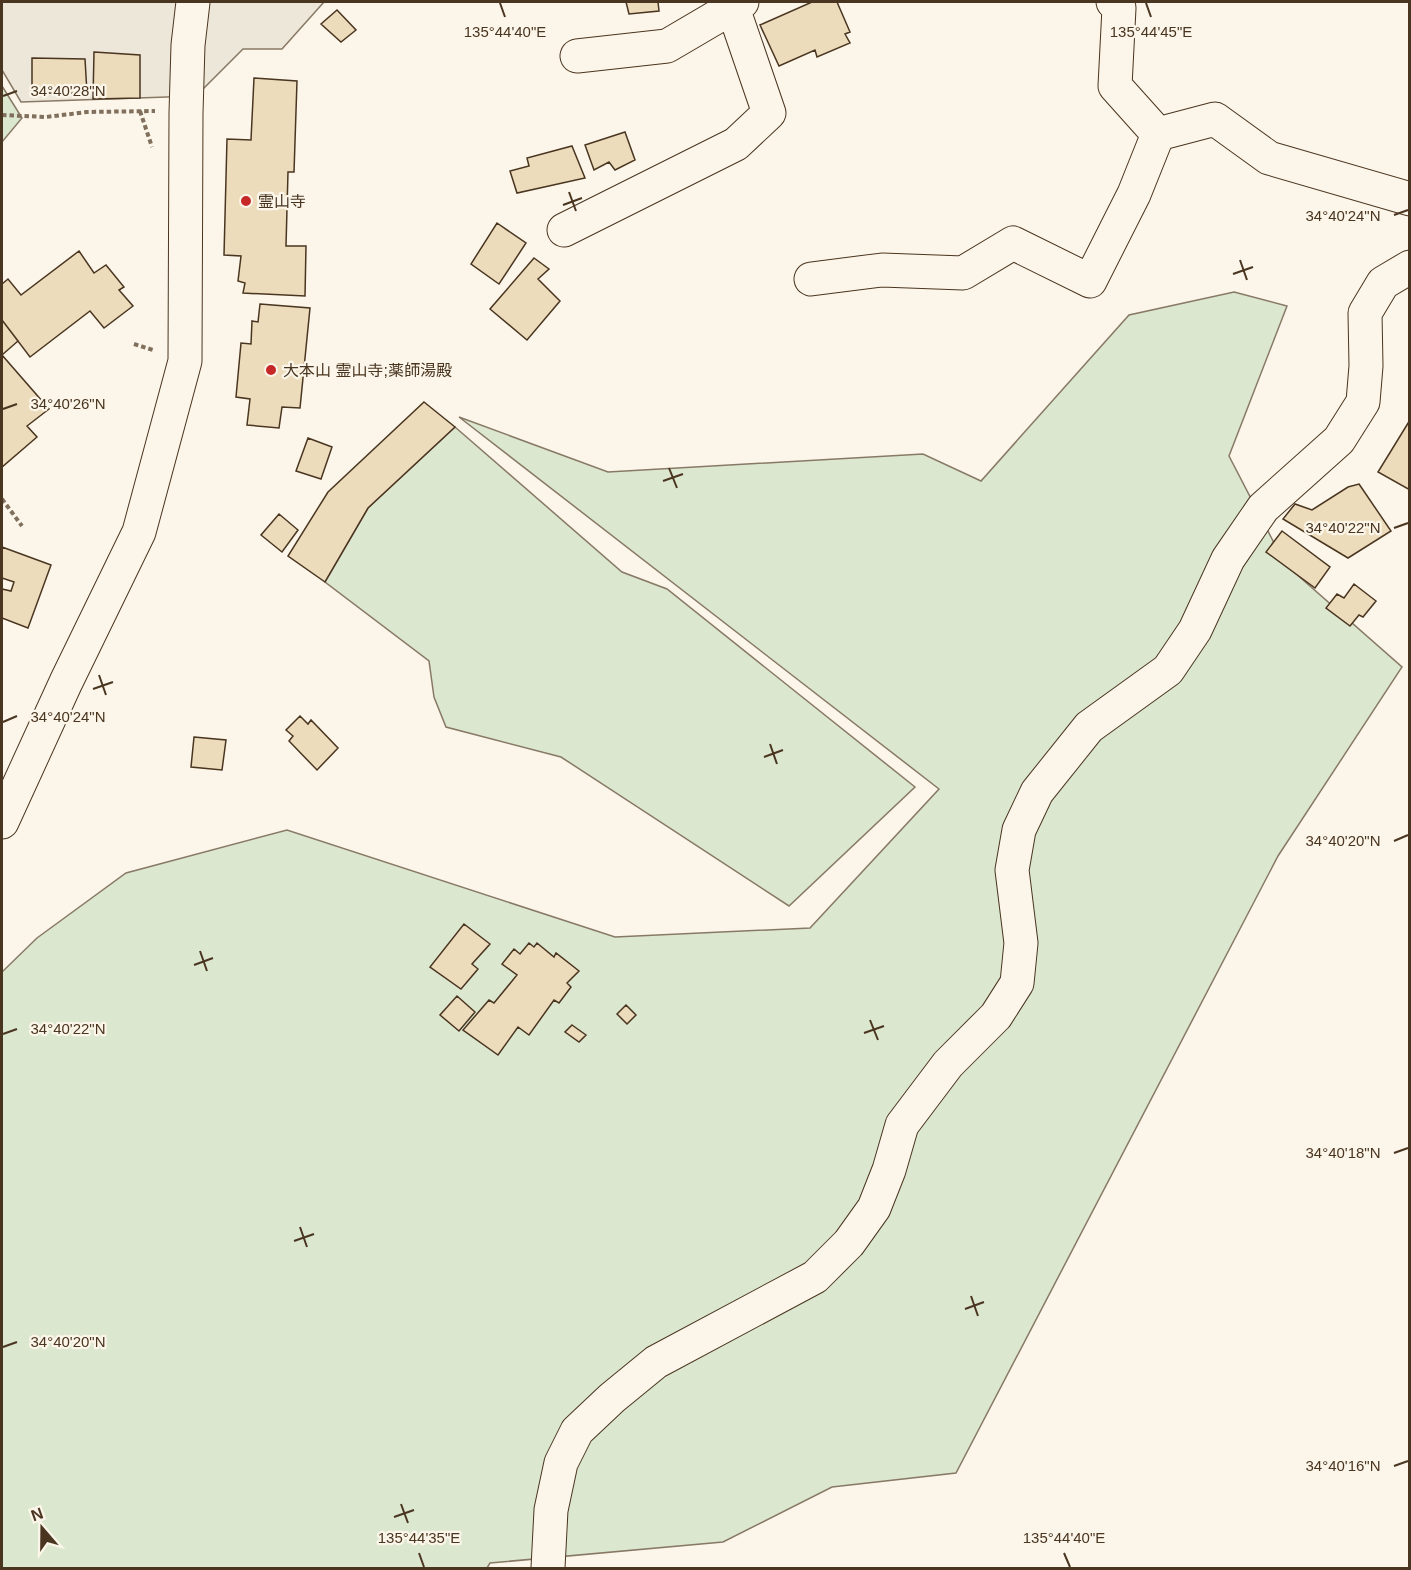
<svg xmlns="http://www.w3.org/2000/svg" width="1411" height="1570" font-family="Arial,'Noto Sans JP',sans-serif">
	<style>
		.green { fill: #dce7d0; stroke: #887966; stroke-width: 1.5 }
		.parking { fill: #ede7d9; stroke: #887966; stroke-width: 1.5 }
		.building { fill: #ecdcbc; stroke: #4a3520; stroke-width: 1.5 }
		.lines { fill: none; stroke-linecap: round; stroke-linejoin: round }
		.minor-casing { stroke: #4a3520; stroke-width: 35 }
		.path { stroke: #7f6f5c; stroke-width: 4; stroke-dasharray: 4.5 3; stroke-linecap: butt }
		.minor { stroke: #fbf6e9; stroke-width: 33 }
		.ticks { fill: none; stroke: #4a3520; stroke-width: 2 }
		.poi-dot { fill: #c62828; stroke: #fbf6e9; stroke-width: 2 }
		.labels { text-anchor: middle; stroke-width: 4.5; stroke-linejoin: round; paint-order: stroke }
		.poi-label { font-size: 16px; fill: #4a3520; stroke: #fbf6e9; text-anchor: start }
		.ticks-label { font-size: 15px; text-anchor: middle; fill: #4a3520; stroke: #fbf6e9; stroke-width: 4.5; stroke-linejoin: round; paint-order: stroke }
	</style>
	<rect width="100%" height="100%" fill="#fbf6e9"/>
	<!-- green -->
	<path class="green" d="M2,86L22,118L2,142Z
		M1234,292L1287,306L1229,456L1285,564L1402,667L1278,856L956,1473L832,1487L723,1542L490,1563L487,1568H2V972L37,938L126,873L287,830L615,937L810,928L939,789L459,417L608,472L923,454L981,481L1129,315Z
		M455,427L622,572L667,589L915,787L789,906L561,757L446,727L434,697L429,661L325,582L368,508Z"/>
	<!-- parking -->
	<path class="parking" d="M2,2H324L282,49H243L196,96L21,102L2,70Z"/>
	<!-- building -->
	<path class="building" d="M626,2H658L659,11L629,14Z
		M812,2H837L850,32L845,34L850,43L817,57L815,50L779,66L760,25Z
		M337,10L356,30L341,42L321,24Z
		M94,52L140,55V98L93,99Z
		M32,58L85,59L87,93H32Z
		M254,78L297,81L294,172H288L286,246H306L305,296L243,293L245,283L238,281L241,256L224,255L227,139L251,140Z
		M625,132L635,160L615,170L609,162L594,170L585,145Z
		M572,146L585,178L517,193L510,171L529,166L527,158Z
		M497,223L526,243L499,284L471,264Z
		M79,251L94,273L106,265L124,287L119,290L133,306L104,328L90,311L30,357L2,320V284L8,279L21,295Z
		M534,258L549,269L538,279L560,301L527,340L490,309Z
		M260,304L310,308L300,408L282,407L279,428L247,425L250,399L236,397L241,343L251,344L252,321L258,322Z
		M2,320L18,341L2,355L49,409L27,426L37,437L2,467Z
		M424,402L455,427L368,508L325,582L288,556L328,492Z
		M1410,420V490L1378,472Z
		M308,438L332,447L321,479L296,471Z
		M1359,484L1391,531L1348,558L1283,519L1295,504L1312,510L1348,487Z
		M279,514L298,530L282,552L261,535Z
		M1282,531L1330,567L1315,588L1266,552Z
		M2,547L51,565L28,628L2,618V589L11,591L14,582L2,578Z
		M1354,584L1376,601L1363,617L1359,615L1350,626L1326,608L1337,594L1344,598Z
		M300,716L308,724L311,720L338,748L317,770L289,741L293,736L286,730Z
		M194,737L226,740L222,770L191,767Z
		M464,924L490,944L472,964L478,969L461,989L430,967Z
		M529,943L534,947L537,943L554,957L556,953L579,971L567,983L571,987L559,1003L554,1000L529,1035L518,1027L498,1055L463,1030L489,1000L494,1003L517,975L502,964L514,949L520,954Z
		M457,996L475,1012L459,1031L440,1015Z
		M626,1005L636,1015L627,1024L617,1014Z
		M572,1025L586,1035L579,1042L565,1032Z"/>
	<g class="lines">
		<defs>
			<path id="minor" d="M1113,2L1119,8L1115,86L1158,134L1215,119L1269,158L1410,199
				M577,56L667,46L742,2
				M564,230L736,144L769,113L733,8
				M811,279L882,270L963,273L1013,243L1090,281L1134,194L1158,134
				M2,822L66,682L139,532L185,361L186,113L188,45L193,2
				M548,1568L551,1510L561,1463L577,1431L612,1398L656,1362L815,1277L849,1243L874,1208L889,1170L902,1125L948,1064L996,1016L1017,983L1021,943L1012,870L1019,830L1037,792L1089,727L1168,670L1195,630L1228,559L1263,508L1339,440L1363,402L1366,366L1365,313L1383,283L1410,267"/>
		</defs>
		<!-- minor casing -->
		<use href="#minor" class="minor-casing"/>
		<!-- path -->
		<path class="path" d="M140,111L152,147
			M2,115L46,117L87,112L155,111
			M134,344L153,350
			M2,499L22,526"/>
		<!-- minor -->
		<use href="#minor" class="minor"/>
	</g>
	<!-- ticks -->
	<path class="ticks" d="M500,3L505,17M1146,3L1151,17M3,96L17,91M569,192L576,211M563,205L582,198M1394,215L1408,210M1240,260L1247,280M1233,274L1253,267M3,409L17,404M669,468L677,488M663,481L683,474M1394,528L1408,523M99,675L106,695M93,689L113,682M3,722L17,716M770,744L777,764M764,757L783,750M1394,841L1408,835M200,951L207,971M194,965L213,958M870,1020L878,1040M864,1033L884,1026M3,1034L17,1029M1394,1153L1408,1148M300,1227L307,1247M294,1241L314,1234M971,1296L978,1316M965,1309L984,1302M3,1347L17,1342M1394,1466L1408,1461M401,1504L408,1523M394,1517L414,1510M419,1553L424,1567M1064,1553L1070,1567"/>
	<!-- markers -->
	<g class="poi-dot">
		<circle cx="246" cy="201" r="6"/>
		<circle cx="271" cy="370" r="6"/>
	</g>
	<g class="labels">
		<!-- poi labels -->
		<g class="poi-label">
			<text x="258" y="207">霊山寺</text>
			<text x="283" y="376">大本山 霊山寺;薬師湯殿</text>
		</g>
	</g>
	<g class="ticks-label">
		<text x="505" y="37">135°44'40"E</text>
		<text x="1151" y="37">135°44'45"E</text>
		<text x="68" y="96">34°40'28"N</text>
		<text x="1343" y="221">34°40'24"N</text>
		<text x="68" y="409">34°40'26"N</text>
		<text x="1343" y="533">34°40'22"N</text>
		<text x="68" y="722">34°40'24"N</text>
		<text x="1343" y="846">34°40'20"N</text>
		<text x="68" y="1034">34°40'22"N</text>
		<text x="1343" y="1158">34°40'18"N</text>
		<text x="68" y="1347">34°40'20"N</text>
		<text x="1343" y="1471">34°40'16"N</text>
		<text x="419" y="1543">135°44'35"E</text>
		<text x="1064" y="1543">135°44'40"E</text>
	</g>
	<!-- border -->
	<rect width="1411" height="1570" fill="none" stroke="#4a3520" stroke-width="6"/>
	<!-- north arrow -->
	<g transform="translate(42 1528) rotate(340)" stroke="#fbf6e9" stroke-width="4.5" paint-order="stroke">
	<path d="M0-4.5L10 22L0 15L-10 22Z" fill="#4a3520"/>
	<text y="-9" font-size="16" font-weight="bold" text-anchor="middle" fill="#4a3520">N</text>
	</g>
</svg>
